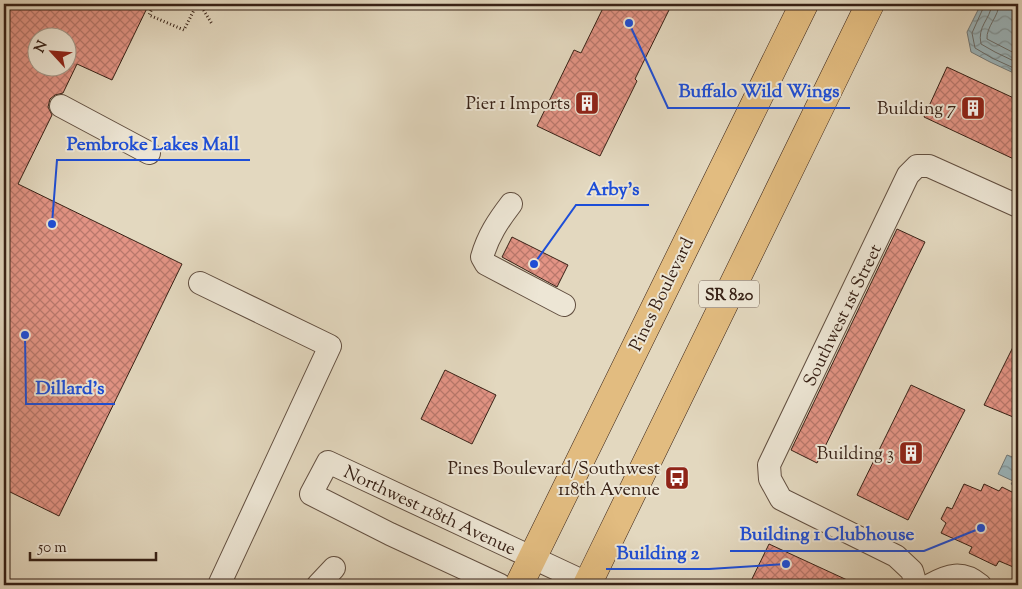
<svg xmlns="http://www.w3.org/2000/svg" width="1022" height="589" font-family="'Sorts Mill Goudy',serif">
	<style>
		.water { fill: url(#water-waves); stroke: #737a7a }
		.lines { fill: none; stroke-linecap: round; stroke-linejoin: round }
		.shore { stroke: #696c6a; stroke-width: 1 }
		.building { fill: url(#building-cross-hatch); stroke: #372116; fill-rule: evenodd }
		.minor-casing { stroke: #624f40; stroke-width: 24 }
		.highway-casing { stroke: #372116; stroke-width: 29 }
		.path { stroke: #372116; stroke-width: 3; stroke-dasharray: 1 2.5; stroke-linecap: butt }
		.minor { stroke: #ede6d5; stroke-width: 22 }
		.highway { stroke: #e2bc80; stroke-width: 28 }
		.labels { text-anchor: middle; stroke-width: 4; stroke-linejoin: round; paint-order: stroke }
		.shield { fill: #ede6d5; stroke: #6e5c4f; stroke-width: 1 }
		.shield-label { font-size: 16px; font-weight: bold; fill: #372116 }
		.poi-label { font-size: 18px; fill: #372116; stroke: #ede6d5; text-anchor: end }
		.street-label { font-size: 18px; fill: #372116; stroke: #ede6d5 }
		.leader { fill: none; stroke: #1d4ed8; stroke-width: 2 }
		.callout-dot { fill: #1d4ed8; stroke: #ede6d5; stroke-width: 2 }
		.callout-label { font-size: 19px; text-anchor: middle; font-weight: bold; fill: #1d4ed8; stroke: #ede6d5; stroke-width: 4; stroke-linejoin: round; paint-order: stroke }
	</style>
	<defs>
		<pattern id="water-waves" width="16" height="10" patternUnits="userSpaceOnUse" patternTransform="scale(1.25)"><rect width="16" height="10" fill="#9bb6bd"/><path d="M0 5q4-4 8 0t8 0" fill="none" stroke="#7f9499"/></pattern>
		<pattern id="building-cross-hatch" width="8" height="8" patternUnits="userSpaceOnUse" patternTransform="scale(1.25)"><rect width="8" height="8" fill="#e39485"/><path d="M0 0l8 8M0 8l8-8" fill="none" stroke="#b9786c"/></pattern>
	</defs>
	<rect width="100%" height="100%" fill="#e3d8bf"/>
	<filter id="stains"><feTurbulence type="fractalNoise" baseFrequency=".004" numOctaves="4"/><feColorMatrix values="0 0 0 0 .2 0 0 0 0 .09 0 0 0 0 .02 0 0 0 .5 -.17"/></filter>
	<radialGradient id="worn" r=".72"><stop offset=".6" stop-color="#630" stop-opacity="0"/><stop offset="1" stop-color="#630" stop-opacity=".3"/></radialGradient>
	<!-- water -->
	<path class="water" d="M981,4H1018V75L990,62L971,52L967,32Z
		M1007,455L1018,459V487L1011,484L1013,481L998,474Z"/>
	<g class="lines">
		<!-- shore -->
		<path class="shore" d="M985,4L972,33L975,48L992,58L1018,70
			M992,4C990,20 977,26 981,44L995,52L1018,63
			M999,4C999,16 986,27 987,39L1018,55"/>
	</g>
	<!-- building -->
	<path class="building" d="M4,4H149L112,80L77,64L63,93L55,95L50,99L48,107L52,115L18,184L182,264L59,516L4,489ZM38,38H68V68H38Z
		M605,4H661L670,8L635,79L637,81L600,156L537,126L574,50L581,53Z
		M947,67L1018,100V161L924,117Z
		M897,229L925,242L817,463L791,450Z
		M512,237L568,265L557,287L502,257Z
		M1018,337V419L984,405Z
		M445,370L496,395L472,444L421,419Z
		M911,385L965,410L908,520L857,495Z
		M964,484L981,491L984,484L999,491L1002,487L1018,495V569L999,561L996,566L969,553L972,547L941,533L946,523L941,519L947,507L952,509Z
		M769,544L858,585H749Z"/>
	<g class="lines">
		<defs>
			<path id="minor" d="M61,106L149,153
				M511,204C498,221 488,236 482,257L486,264L564,305
				M200,283L330,346L219,585
				M318,585L334,568
				M500,585L390,534L311,494L328,462L591,585
				M916,585L912,571L896,556L781,499L770,479L769,465L908,175L917,166H929L1018,206
				M930,585C948,575 962,570 980,585"/>
			<path id="highway" d="M519,585L804,4
				M587,585L870,4"/>
		</defs>
		<!-- minor casing -->
		<use href="#minor" class="minor-casing"/>
		<!-- highway casing -->
		<use href="#highway" class="highway-casing"/>
		<!-- path -->
		<path class="path" d="M154,4L149,15L184,30L197,4
			M200,4L212,24"/>
		<!-- minor -->
		<use href="#minor" class="minor"/>
		<!-- highway -->
		<use href="#highway" class="highway"/>
	</g>
	<!-- icons -->
	<defs>
		<symbol id="building-square" viewBox="-11 -11 22 22"><rect x="-9" y="-9" width="18" height="18" rx="4" fill="#8f2418" stroke="#ede6d5"/><path d="M-4-6H4V6H1V3H-1V6H-4ZM-2.5-4.3h1.7v1.8h-1.7ZM.8-4.3h1.7v1.8H.8ZM-2.5-1h1.7V.8h-1.7ZM.8-1h1.7V.8H.8Z" fill="#fff"/></symbol>
		<symbol id="bus-square" viewBox="-11 -11 22 22"><rect x="-9" y="-9" width="18" height="18" rx="4" fill="#8f2418" stroke="#ede6d5"/><path d="M-5-6H5V4H4V6H2V4H-2V6H-4V4H-5ZM-3.5-4V0h7V-4ZM-3.5 1.2v1.5H-2V1.2ZM2 1.2v1.5H3.5V1.2Z" fill="#fff"/></symbol>
	</defs>
	<g fill-rule="evenodd">
		<use href="#building-square" x="573" y="89" width="28" height="28"/>
		<use href="#building-square" x="959" y="94" width="28" height="28"/>
		<use href="#building-square" x="897" y="439" width="28" height="28"/>
		<use href="#bus-square" x="663" y="464" width="28" height="28"/>
	</g>
	<g class="labels">
		<!-- shield labels -->
		<rect class="shield" x="699" y="280.5" width="60" height="27" rx="4"/>
		<g class="shield-label">
			<text x="729" y="300">SR 820</text>
		</g>
		<!-- poi labels -->
		<g class="poi-label">
			<text x="570" y="109">Pier 1 Imports</text>
			<text x="956" y="114">Building 7</text>
			<text x="894" y="459">Building 3</text>
			<text x="660" y="474">Pines Boulevard/Southwest<tspan x="660" dy="21">118th Avenue</tspan></text>
		</g>
		<!-- street labels -->
		<g class="street-label">
			<text transform="translate(661 294) rotate(-64)" y="6">Pines Boulevard</text>
			<text transform="translate(842 315) rotate(-64)" y="6">Southwest 1st Street</text>
			<text transform="translate(430 510) rotate(25)" y="6">Northwest 118th Avenue</text>
		</g>
	</g>
	<!-- callouts -->
	<path class="leader" d="M629 23L668 108H850M52 224L57 160H250M534 264L576 205H649M25 335L26 404H115M981 528L924 551H730M786 564L709 569H606"/>
	<g class="callout-dot">
		<circle cx="629" cy="23" r="5"/>
		<circle cx="52" cy="224" r="5"/>
		<circle cx="534" cy="264" r="5"/>
		<circle cx="25" cy="335" r="5"/>
		<circle cx="981" cy="528" r="5"/>
		<circle cx="786" cy="564" r="5"/>
	</g>
	<g class="callout-label">
		<text x="759" y="97">Buffalo Wild Wings</text>
		<text x="153" y="150">Pembroke Lakes Mall</text>
		<text x="613" y="195">Arby's</text>
		<text x="70" y="394">Dillard's</text>
		<text x="827" y="540">Building 1 Clubhouse</text>
		<text x="658" y="559">Building 2</text>
	</g>
	<!-- margin -->
	<rect width="1022" height="589" fill="none" stroke="#e3d8bf" stroke-width="20"/>
	<rect x="5" y="5" width="1012" height="579" fill="none" stroke="#372116" stroke-width="2.5"/>
	<rect x="10" y="10" width="1002" height="569" fill="none" stroke="#372116"/>
	<!-- north arrow -->
	<g transform="translate(52 52) rotate(296)"><circle r="24" fill="#ede6d5" stroke="#a49789"/>
	<path d="M0-4L9 19L0 12L-9 19Z" fill="#8f2418"/>
	<text y="-8" font-size="14" font-weight="bold" text-anchor="middle" fill="#372116">N</text>
	</g>
	<!-- scale -->
	<path d="M30 552v8h126v-8" fill="none" stroke="#372116" stroke-width="2.5"/>
	<text x="38" y="552" font-size="15" fill="#372116" stroke="#ede6d5" stroke-width="4" paint-order="stroke">50 m</text>
	<rect width="100%" height="100%" filter="url(#stains)"/>
	<rect width="100%" height="100%" fill="url(#worn)"/>
</svg>
